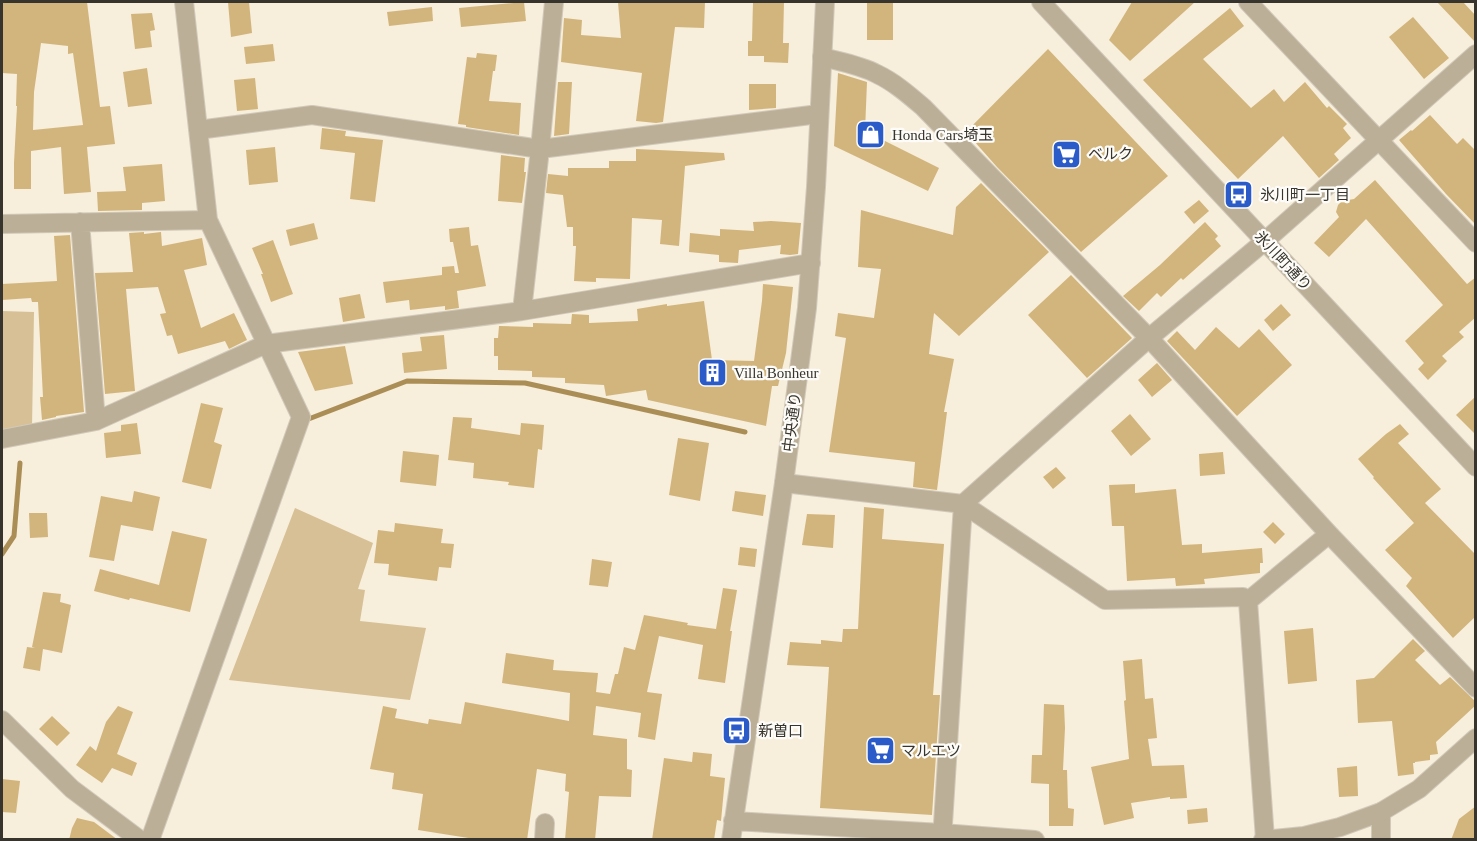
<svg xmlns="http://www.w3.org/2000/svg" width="1477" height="841" font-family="'Times New Roman','Noto Sans JP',serif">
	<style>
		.green { fill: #d7c095 }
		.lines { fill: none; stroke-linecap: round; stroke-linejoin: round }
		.stream { stroke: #aa8e56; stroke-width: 5 }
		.building { fill: #d2b57c; fill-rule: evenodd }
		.minor-casing { stroke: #d1c9b9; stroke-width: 20 }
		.tertiary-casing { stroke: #d1c9b9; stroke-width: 20 }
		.minor { stroke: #bcaf97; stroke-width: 18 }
		.tertiary { stroke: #bcaf97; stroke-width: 18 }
		.labels { text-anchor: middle; stroke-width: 4.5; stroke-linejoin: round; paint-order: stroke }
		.poi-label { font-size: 15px; fill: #37342d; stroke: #fdfcf8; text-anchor: start }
		.street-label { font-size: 15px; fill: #37342d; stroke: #fdfcf8 }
	</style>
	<rect width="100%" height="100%" fill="#f7eedc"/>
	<!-- green -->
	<path class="green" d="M2,311L34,312L32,427L2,433Z
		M295,508L373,543L358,589L365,590L360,621L426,628L410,700L229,680Z"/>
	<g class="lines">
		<!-- stream -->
		<path class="stream" d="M306,420L407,381L525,383L745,432
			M2,554L14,536L20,463"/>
	</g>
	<!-- building -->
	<path class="building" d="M2,2H87L100,107L110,106L115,144L87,147L91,192L64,194L61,147L31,151V189H14V163L17,106H16L17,74L2,73ZM41,43L68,46V54L73,53L83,125L33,130L34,92Z
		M228,2H249L252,33L231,37Z
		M524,2L526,21L461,27L459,8Z
		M618,2H705L704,28L675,27L663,122L656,123L636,121L642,73L561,62L564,18L582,20L581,35L621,38Z
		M753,2H784L783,43H789L788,63L764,62V56H748V41H752Z
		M867,2H893V40H867Z
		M1132,2H1195L1130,61L1109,40Z
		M1437,2H1463L1476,16V43Z
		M432,7L433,21L389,26L387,12Z
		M1230,8L1244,26L1203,59L1251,108L1274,89L1284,102L1305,82L1327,108L1329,106L1347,124L1343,128L1351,138L1334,154L1339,160L1319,178L1283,136L1238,179L1143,80Z
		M152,13L155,30L150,31L152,47L135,49L131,14Z
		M1413,17L1449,58L1424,79L1389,37Z
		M273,44L275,61L246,64L244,47Z
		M1048,49L1168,176L1081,252L997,167L966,132Z
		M477,53L497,55L495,71H493L489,101L521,103L519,135L466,127V125L458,124L467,57L476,58Z
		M147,68L152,104L128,107L123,72Z
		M838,73L867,82L865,131L939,168L928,191L834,146Z
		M255,78L258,109L237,111L234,80Z
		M558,82H572L569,134L554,136Z
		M749,84H776V108L749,110Z
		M1430,115L1457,144L1463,138L1476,151V225L1446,194L1399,140L1411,130L1412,131Z
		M322,128L346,131L345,136L383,140L375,202L350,199L355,153L320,149Z
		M275,147L278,182L249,185L246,150Z
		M636,149L724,153L725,160L685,166L679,246L660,244L662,220L632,218L630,279L596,278V282L574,281L576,246H573V227H567L563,195L546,193L548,174L568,176V168H609V161H636Z
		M501,155L525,158L524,172H526L522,203L498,201Z
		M162,164L165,201L142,203V210L98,211L97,192L126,191L123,167Z
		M1375,180L1467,284L1476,277V317L1459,332L1464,337L1442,356L1447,361L1428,380L1418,369L1424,363L1405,341L1443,305L1366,219L1329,257L1314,243L1339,217L1336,212L1338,205L1342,201L1354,199Z
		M981,183L1049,252L959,336L934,313L929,354L954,359L944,412H947L937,490L913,487L915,462L829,452L846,338L835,336L838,313L874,318L881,269L858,267L861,210L953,235L956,207Z
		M1199,200L1209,211L1194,224L1184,212Z
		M771,221L801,223L798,254L790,255L780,254L781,245L739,250L738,263L719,262V255L689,252L690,233L720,236V229L754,231L753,222Z
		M1205,222L1218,236L1215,239L1221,246L1183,280L1181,278L1161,297L1157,293L1139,311L1123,296L1160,265Z
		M314,223L318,239L290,246L286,230Z
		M469,227L471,246L478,245L486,286L457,291L459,308L445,310V306L410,310L409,300L386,303L383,282L442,275V267L454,266L455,273H459L453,242H450L449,229Z
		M144,232V234L161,232L162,246L202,238L207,265L184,270L201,328L234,313L247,340L229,349L225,341L178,354L172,335L167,336L160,314L166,313L158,287L126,289L135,391L105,394L95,273L133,272L129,233Z
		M70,235L84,412L56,416V417L42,420L40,397H43L38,302H32L31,298L2,300V284L57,281L54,236Z
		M273,240L293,294L271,302L261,274H263L252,248Z
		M1071,275L1132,338L1087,378L1028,315Z
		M763,284L793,287L786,353L778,386H772L766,426L648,400L646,390L606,396L604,385L565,383V378L532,377V371L498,370V356H494V338H498L499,326L533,327V323L571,324L572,314L589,315V323L638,321L637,309L667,304V306L704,301L712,360L754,361L762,301Z
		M360,294L365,318L343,322L339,298Z
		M1281,304L1291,315L1273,331L1264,320Z
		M1216,327L1239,348L1259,329L1292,365L1237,416L1167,341L1177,331L1195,350Z
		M444,335L447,369L404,373L402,353L422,351L420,337Z
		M345,346L353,384L315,391L298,352Z
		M1157,363L1172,380L1152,397L1138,380Z
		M1476,396V435L1456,415Z
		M201,403L223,408L214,442L222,445L211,489L182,482Z
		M1130,414L1151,439L1131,456L1111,431Z
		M453,417L472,418L471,428L520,435L521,423L544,425L542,450L538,449L534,488L508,485L509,482L473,478L474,463L448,460Z
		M137,423L141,454L106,458L104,433L121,431V425Z
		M1400,424L1409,434L1398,443L1441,489L1425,503L1476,555V616L1453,638L1406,586L1412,578L1385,550L1414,523L1373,478L1374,477L1358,459L1386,434Z
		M678,438L709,443L700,501L669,495Z
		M403,451L439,455L436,486L400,482Z
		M1223,452L1225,474L1200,476L1199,454Z
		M1056,467L1066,478L1053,489L1043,477Z
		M1135,484V493L1176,489L1182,545L1202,544V553L1262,548L1263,563H1260V573L1204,579L1205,584L1176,586L1175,578L1127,581L1124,526H1112L1109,485Z
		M134,491L160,497L153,531L121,525L114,561L89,557L101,496L132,502Z
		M735,491L766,495L763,516L732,511Z
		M864,507L884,509L882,539L944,544L933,695H940L932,815L820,808L829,667L787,665L790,642L821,644V640L842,642L843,629H858Z
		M29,513H47L48,537L30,538Z
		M807,514L835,515L833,548L802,545Z
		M1273,522L1285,534L1275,544L1263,532Z
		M395,523L443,529L441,543L454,544L451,568L439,567L437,581L388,575L389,564L374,563L378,530L394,532Z
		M172,531L207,539L190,612L130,598L129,600L94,591L100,569L159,585Z
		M740,547L757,549L755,567L738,565Z
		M592,559L612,562L608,587L589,585Z
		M723,588L737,590L730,631H732L725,683L698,679L703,645L659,636L647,692L662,694L655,740L638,737L641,713L596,706L593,735L627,739V769L632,770L631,797L599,796L595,840H565L569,792L565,791L566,774L537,769L527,840H481L418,830L423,794L392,789L394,773L370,769L383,706L397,709L395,718L428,724L429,719L461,724L465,702L569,721L570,693L502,683L506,653L554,660L553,670L598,673L596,692L610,694L615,674H618L624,647L635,650L644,615L688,623L687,625L716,629Z
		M43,592L61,594L60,602L71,605L62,653L43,649L40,671L23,668L27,647L35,648L32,647Z
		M1313,628L1317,681L1288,684L1284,631Z
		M1413,639L1425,651L1415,660L1440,685L1450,677L1476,702V705L1436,742L1438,754L1430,755V760L1415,762V763H1413L1414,774L1398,776L1392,721L1358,723L1356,680L1374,678Z
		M1142,659L1145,699L1153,698L1157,738L1148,739L1152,766L1184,765L1187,798L1170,799V797L1131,803L1134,818L1104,825L1091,767L1129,759L1124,701L1126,700L1123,661Z
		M1044,704L1064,705L1065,728L1063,770H1067L1068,808L1074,809L1073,826H1049V784L1031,783L1032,755H1042Z
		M118,706L133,712L117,754L137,763L132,776L112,768L102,783L76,765L90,746L96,751L106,722Z
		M52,716L70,733L57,746L39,729Z
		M693,752L712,754L710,776L725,778L721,821L717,820L714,840H652L664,758L692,762Z
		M1357,766L1358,796L1339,797L1337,768Z
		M2,779L20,781L16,813L2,812Z
		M1476,806V840H1451L1459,819Z
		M1207,808L1208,822L1188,824L1187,810Z
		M77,818L94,822L118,840H69L72,828Z"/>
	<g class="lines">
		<defs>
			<path id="minor" d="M1248,2L1476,243
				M822,57C841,62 860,65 877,74C894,82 909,95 923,107L1149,338L1329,534L1476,688
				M198,130L312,115L540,149L819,114
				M80,222L96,421
				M2,224L208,220
				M522,311L540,149L554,2
				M2,439L96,421L266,344L522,311L811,263
				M784,483L963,504L1105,600L1243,597L1248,601
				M1265,839L1248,601L1329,534
				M150,840L301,417L208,220L184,2
				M544,840L545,823
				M942,840L963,504L1149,338L1265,241L1476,54
				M1381,840V812"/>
			<path id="tertiary" d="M1041,2L1476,467
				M2,720L72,789L140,840
				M733,821L942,833L1035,840
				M731,840L784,483L807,308L816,187L825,2
				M1263,840L1304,836L1340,827L1381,812L1419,789L1476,738"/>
		</defs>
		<!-- minor casing -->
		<use href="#minor" class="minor-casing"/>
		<!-- tertiary casing -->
		<use href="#tertiary" class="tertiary-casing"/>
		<!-- minor -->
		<use href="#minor" class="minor"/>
		<!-- tertiary -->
		<use href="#tertiary" class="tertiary"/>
	</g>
	<!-- icons -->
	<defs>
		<symbol id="shop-square" viewBox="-11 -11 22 22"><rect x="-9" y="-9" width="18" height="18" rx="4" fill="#2b5bc9" stroke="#fdfcf8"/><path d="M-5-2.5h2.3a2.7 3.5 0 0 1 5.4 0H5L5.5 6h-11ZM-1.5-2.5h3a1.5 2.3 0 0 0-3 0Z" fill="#fff"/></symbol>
		<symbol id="supermarket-square" viewBox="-11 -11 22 22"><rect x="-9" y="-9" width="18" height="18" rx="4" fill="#2b5bc9" stroke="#fdfcf8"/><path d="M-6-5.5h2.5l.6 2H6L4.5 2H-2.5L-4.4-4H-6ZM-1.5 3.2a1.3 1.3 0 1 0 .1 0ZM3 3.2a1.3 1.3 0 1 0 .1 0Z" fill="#fff"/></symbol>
		<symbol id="bus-square" viewBox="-11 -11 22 22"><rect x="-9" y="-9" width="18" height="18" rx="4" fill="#2b5bc9" stroke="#fdfcf8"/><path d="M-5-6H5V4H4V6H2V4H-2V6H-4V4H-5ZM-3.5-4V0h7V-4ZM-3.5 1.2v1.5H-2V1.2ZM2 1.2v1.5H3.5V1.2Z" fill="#fff"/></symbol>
		<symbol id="building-square" viewBox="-11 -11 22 22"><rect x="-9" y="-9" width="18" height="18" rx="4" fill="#2b5bc9" stroke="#fdfcf8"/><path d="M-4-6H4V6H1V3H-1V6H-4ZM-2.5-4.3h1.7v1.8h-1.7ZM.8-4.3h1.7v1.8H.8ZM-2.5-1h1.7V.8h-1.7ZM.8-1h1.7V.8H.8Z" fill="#fff"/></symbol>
	</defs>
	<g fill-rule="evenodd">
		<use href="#shop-square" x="854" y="118" width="33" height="33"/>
		<use href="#supermarket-square" x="1050" y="138" width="33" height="33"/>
		<use href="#bus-square" x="1222" y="178" width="33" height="33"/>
		<use href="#building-square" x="696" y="356" width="33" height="33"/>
		<use href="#bus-square" x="720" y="714" width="33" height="33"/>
		<use href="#supermarket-square" x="864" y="734" width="33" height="33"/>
	</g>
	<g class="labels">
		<!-- poi labels -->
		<g class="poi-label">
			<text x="892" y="140">Honda Cars埼玉</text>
			<text x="1088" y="159">ベルク</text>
			<text x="1260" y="200">氷川町一丁目</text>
			<text x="734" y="378">Villa Bonheur</text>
			<text x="758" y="736">新曽口</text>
			<text x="901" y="756">マルエツ</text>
		</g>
		<!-- street labels -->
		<g class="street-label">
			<text transform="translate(1283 261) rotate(47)" y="5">氷川町通り</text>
			<text transform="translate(792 422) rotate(-83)" y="5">中央通り</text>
		</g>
	</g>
	<!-- border -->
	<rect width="1477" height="841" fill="none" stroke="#37342d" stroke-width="6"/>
</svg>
